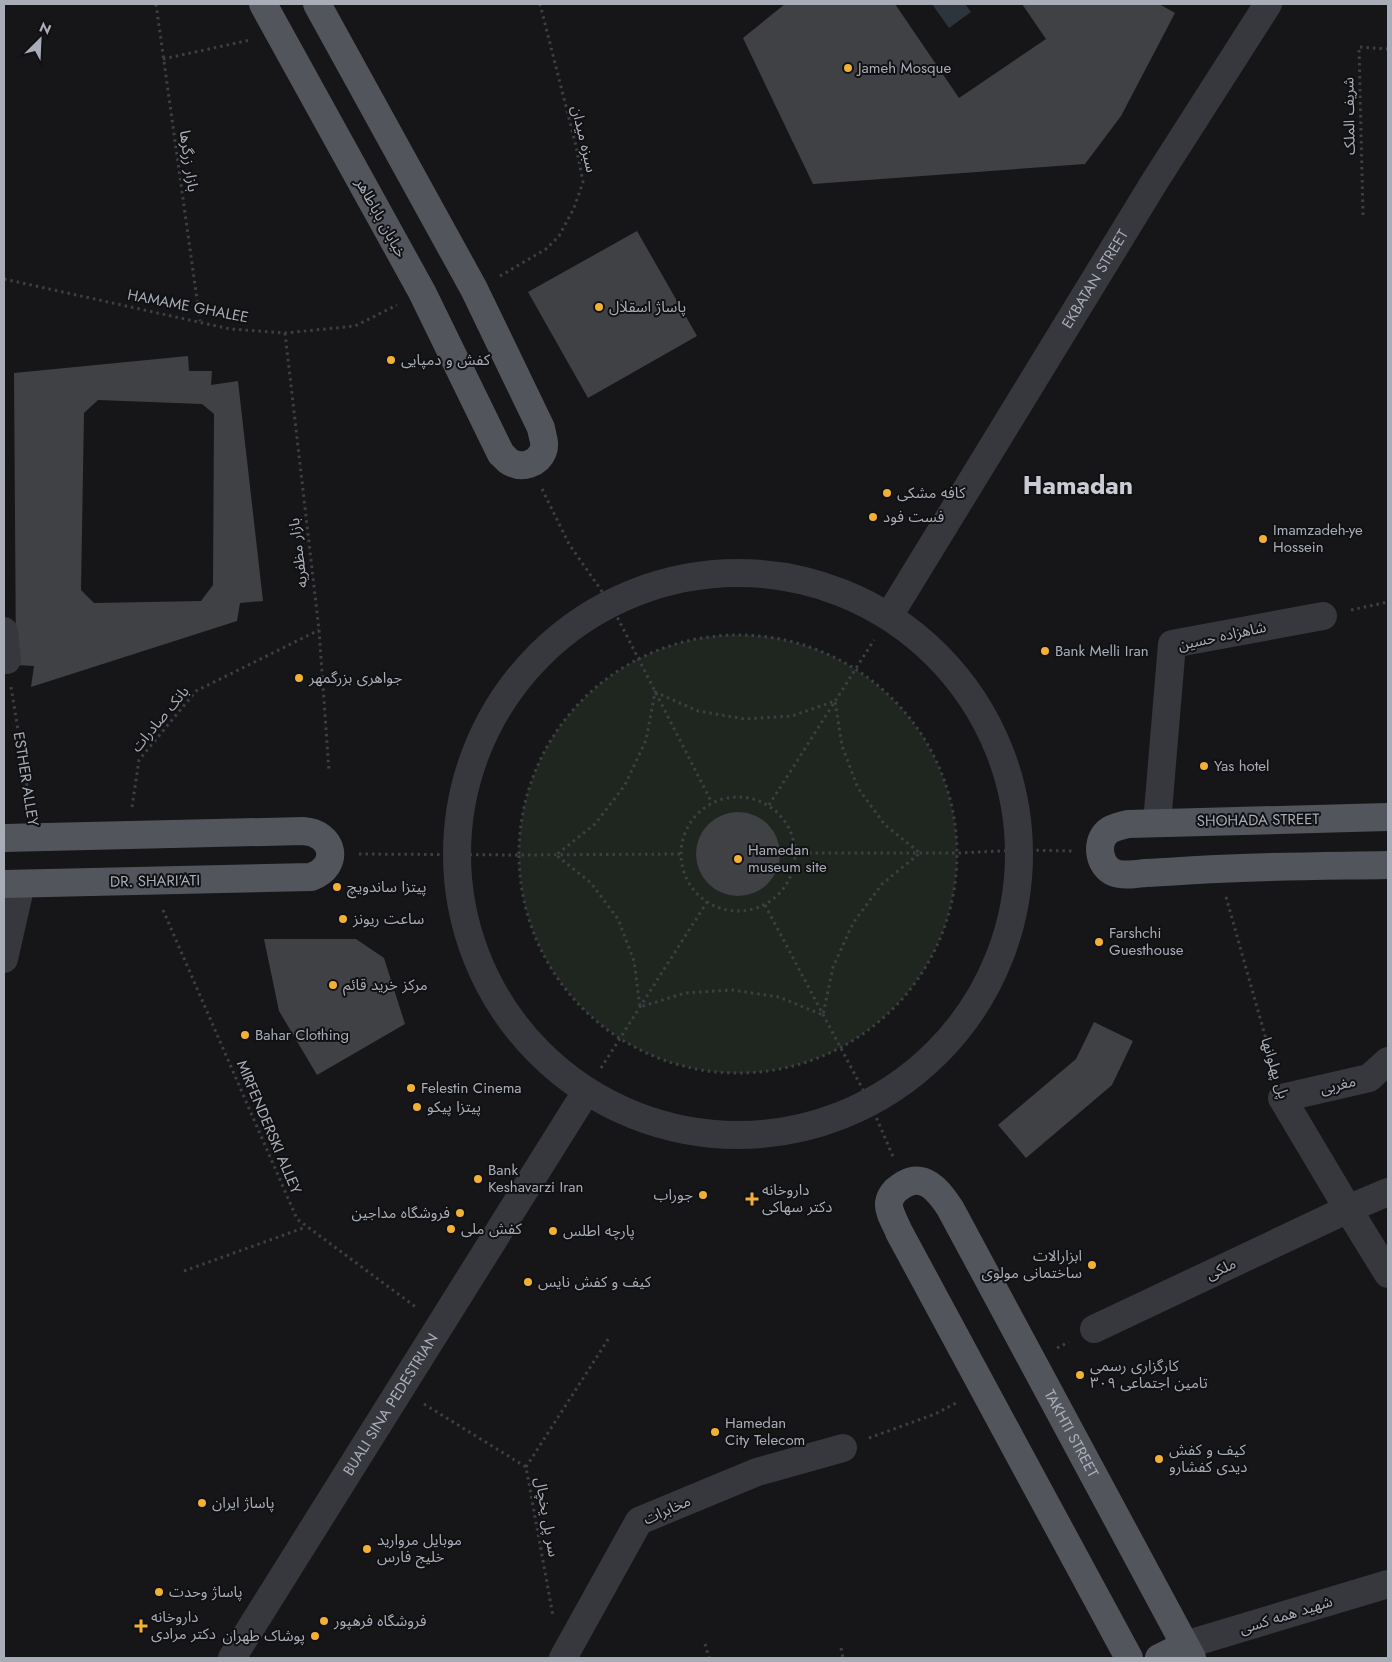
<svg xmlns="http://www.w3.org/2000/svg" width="1392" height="1662" font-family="Jost,'Noto Sans Arabic',sans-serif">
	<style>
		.green { fill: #1e261f }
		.water { fill: #2c353c }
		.building { fill: #404145; fill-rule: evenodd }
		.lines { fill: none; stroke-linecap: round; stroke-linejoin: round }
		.path { stroke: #3d3f44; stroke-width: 3; stroke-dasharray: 2.5 4; stroke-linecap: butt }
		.minor { stroke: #37383d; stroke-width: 28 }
		.major { stroke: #53555c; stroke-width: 28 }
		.poi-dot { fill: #f2b134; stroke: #111113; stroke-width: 2 }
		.labels { text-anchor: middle; stroke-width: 4; stroke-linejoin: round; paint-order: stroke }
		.poi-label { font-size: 15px; fill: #a8adb8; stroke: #111113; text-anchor: start }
		.street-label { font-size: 15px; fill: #a8adb8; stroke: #111113 }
		.town-label { font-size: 25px; font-weight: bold; fill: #c9ccd4; stroke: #111113 }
	</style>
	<rect width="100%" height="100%" fill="#161618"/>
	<!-- green -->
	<path class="green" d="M519 854a219 219 0 1 1 438 0a219 219 0 1 1-438 0Z"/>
	<!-- water -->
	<path class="water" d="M932,4H965L971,12L949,28Z"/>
	<!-- building -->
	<path class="building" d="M785,4H895L959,98L1046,39L1022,4H1159L1175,13L1121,116L1085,164L813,184L743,38Z
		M637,231L697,336L588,398L528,292Z
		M188,356L189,371H212L211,385L238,381L263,601L240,603L237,621L31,687L34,666L16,665L14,373ZM98,400L202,404L214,414L213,585L201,601L94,603L81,590L84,413Z
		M696 854a42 42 0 1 1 84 0a42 42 0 1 1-84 0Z
		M264,939H356L384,958L405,1024L317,1075L279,1011Z
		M1094,1022L1133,1041L1112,1085L1026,1158L998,1125L1076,1059Z"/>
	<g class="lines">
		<!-- path -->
		<path class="path" d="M156,4L200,321
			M163,59L250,40
			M1363,215L1359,47L1388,49
			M500,276L546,249L559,236L574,208L583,182L576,146L540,4
			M4,279L230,329L285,333L355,326L397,305
			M285,333L319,630L329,771
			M542,489L569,544L610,603L712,803
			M1351,610L1388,602
			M519 854a219 219 0 1 1 438 0a219 219 0 1 1-438 0Z
			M11,687L31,810
			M655,692L698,711L745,719L792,716L835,701L842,746L858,788L885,825L920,853L882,884L853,923L833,967L823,1015L779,997L732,990L685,993L640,1007L634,961L618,919L591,883L556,855L595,824L625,785L646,740Z
			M681 854a57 57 0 1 1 114 0a57 57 0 1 1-114 0Z
			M769,805L874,640
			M132,807L139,760L196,691L319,630
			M796,853H959L1021,850L1073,851
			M359,854L518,855L681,854
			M1226,897L1275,1071
			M765,905L871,1105L894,1159
			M163,910L297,1219L417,1308
			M601,1068L707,902
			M184,1271L306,1227
			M1057,1348L1069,1342
			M424,1404L526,1467L553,1616
			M869,1438L935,1414L958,1402
			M526,1467L609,1338
			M705,1644L709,1658
			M841,1648L843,1658"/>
		<!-- minor -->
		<g class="minor">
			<circle cx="738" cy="854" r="281"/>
			<path id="s1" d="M889,616L1155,181L1268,4"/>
			<path d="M4,631L7,660"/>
			<path d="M1157,823L1172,644L1323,616"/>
			<path d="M4,959L21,884"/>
			<path d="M1388,1061L1369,1078L1282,1098L1348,1209L1388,1274"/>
			<path d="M1094,1329L1348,1209L1388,1192"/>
			<path d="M1185,1645L1388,1584"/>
			<path id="s2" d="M232,1658L586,1092"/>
			<path d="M563,1658L639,1521L757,1472L843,1448"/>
		</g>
		<!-- major -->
		<g class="major">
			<path d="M263,4L422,292L501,454C504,456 507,461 510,462C522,469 538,464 543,451C546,444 542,435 541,428L474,289L317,4"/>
			<path d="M1388,817L1128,824C1121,826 1113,827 1107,832C1095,843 1099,867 1115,873C1123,876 1136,874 1145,873C1169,872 1193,870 1217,869C1274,866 1331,866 1388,865"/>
			<path d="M4,838L303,831C334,833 341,866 311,877L4,884"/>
			<path id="s3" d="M1129,1658L899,1232C896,1224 888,1212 889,1203C890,1196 895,1190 900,1187C923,1170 939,1191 950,1208L1192,1658"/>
			<path d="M1159,1658L1185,1645"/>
		</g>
	</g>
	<!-- markers -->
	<g class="poi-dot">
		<circle cx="848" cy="68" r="5"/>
		<circle cx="599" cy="307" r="5"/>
		<circle cx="391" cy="360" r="5"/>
		<circle cx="887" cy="493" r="5"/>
		<circle cx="873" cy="517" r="5"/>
		<circle cx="1263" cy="539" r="5"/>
		<circle cx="1045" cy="651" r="5"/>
		<circle cx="299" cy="678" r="5"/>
		<circle cx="1204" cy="766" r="5"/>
		<circle cx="738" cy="859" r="5"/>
		<circle cx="337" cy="887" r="5"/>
		<circle cx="343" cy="919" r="5"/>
		<circle cx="1099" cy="942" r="5"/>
		<circle cx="333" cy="985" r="5"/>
		<circle cx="245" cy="1035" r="5"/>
		<circle cx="411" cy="1088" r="5"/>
		<circle cx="417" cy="1107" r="5"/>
		<circle cx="478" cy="1179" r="5"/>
		<circle cx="703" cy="1195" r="5"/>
		<path d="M749.5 1191.5h5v5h5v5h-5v5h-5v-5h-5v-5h5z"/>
		<circle cx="460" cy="1213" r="5"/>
		<circle cx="451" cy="1229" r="5"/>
		<circle cx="553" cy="1231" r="5"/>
		<circle cx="1092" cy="1265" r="5"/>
		<circle cx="528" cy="1282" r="5"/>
		<circle cx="1080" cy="1375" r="5"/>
		<circle cx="715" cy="1432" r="5"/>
		<circle cx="1159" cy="1459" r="5"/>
		<circle cx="202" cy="1503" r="5"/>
		<circle cx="367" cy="1549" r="5"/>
		<circle cx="159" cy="1592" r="5"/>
		<circle cx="324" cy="1621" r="5"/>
		<path d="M138.5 1618.5h5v5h5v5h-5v5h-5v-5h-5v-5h5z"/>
		<circle cx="315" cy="1636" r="5"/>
	</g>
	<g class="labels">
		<!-- poi labels -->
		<g class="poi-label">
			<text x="858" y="73">Jameh Mosque</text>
			<text x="609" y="312">پاساژ اسقلال</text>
			<text x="401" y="365">کفش و دمپایی</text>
			<text x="897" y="498">کافه مشکی</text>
			<text x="883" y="522">فست فود</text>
			<text x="1273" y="535">Imamzadeh-ye<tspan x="1273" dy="17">Hossein</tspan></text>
			<text x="1055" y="656">Bank Melli Iran</text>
			<text x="309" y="683">جواهری بزرگمهر</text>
			<text x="1214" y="771">Yas hotel</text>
			<text x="748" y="855">Hamedan<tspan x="748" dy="17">museum site</tspan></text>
			<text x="347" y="892">پیتزا ساندویچ</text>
			<text x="353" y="924">ساعت ریونز</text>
			<text x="1109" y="938">Farshchi<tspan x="1109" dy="17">Guesthouse</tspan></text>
			<text x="343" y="990">مرکز خرید قائم</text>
			<text x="255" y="1040">Bahar Clothing</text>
			<text x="421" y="1093">Felestin Cinema</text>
			<text x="427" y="1112">پیتزا پیکو</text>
			<text x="488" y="1175">Bank<tspan x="488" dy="17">Keshavarzi Iran</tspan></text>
			<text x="762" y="1195">داروخانه<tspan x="762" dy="17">دکتر سهاکی</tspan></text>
			<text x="693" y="1200" text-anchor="end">جوراب</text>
			<text x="450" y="1218" text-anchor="end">فروشگاه مداجین</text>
			<text x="461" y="1234">کفش ملی</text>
			<text x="563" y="1236">پارچه اطلس</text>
			<text x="1082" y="1261" text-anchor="end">ابزارالات<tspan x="1082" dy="17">ساختمانی مولوی</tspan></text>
			<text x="538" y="1287">کیف و کفش نایس</text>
			<text x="1090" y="1371">کارگزاری رسمی<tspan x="1090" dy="17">۳۰۹ تامین اجتماعی</tspan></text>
			<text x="725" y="1428">Hamedan<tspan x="725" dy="17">City Telecom</tspan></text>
			<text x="1169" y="1455">کیف و کفش<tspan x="1169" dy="17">دیدی کفشارو</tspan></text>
			<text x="212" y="1508">پاساژ ایران</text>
			<text x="377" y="1545">موبایل مروارید<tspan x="377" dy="17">خلیج فارس</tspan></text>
			<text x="169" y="1597">پاساژ وحدت</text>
			<text x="151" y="1622">داروخانه<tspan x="151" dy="17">دکتر مرادی</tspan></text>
			<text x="334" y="1626">فروشگاه فرهپور</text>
			<text x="305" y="1641" text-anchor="end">پوشاک طهران</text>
		</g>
		<!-- street labels -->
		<g class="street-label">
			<text transform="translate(1349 116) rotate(-91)" y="5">شریف الملک</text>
			<text transform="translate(584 139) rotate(77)" y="5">سبزه میدان</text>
			<text transform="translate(189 161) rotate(82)" y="5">بازار زرگرها</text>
			<text transform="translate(381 218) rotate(61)" y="5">خیابان باباطاهر</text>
			<text dy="5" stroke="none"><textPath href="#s1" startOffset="395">EKBATAN STREET</textPath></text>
			<text transform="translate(188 306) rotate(11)" y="5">HAMAME GHALEE</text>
			<text transform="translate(298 553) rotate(-97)" y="5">بازار مظفریه</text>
			<text transform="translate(1222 636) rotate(-12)" y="5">شاهزاده حسین</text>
			<text transform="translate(160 719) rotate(-50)" y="5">بانک صادرات</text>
			<text transform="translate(26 779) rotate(81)" y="5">ESTHER ALLEY</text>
			<text transform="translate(1258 820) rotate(-1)" y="5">SHOHADA STREET</text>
			<text transform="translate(155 881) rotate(-1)" y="5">DR. SHARI'ATI</text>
			<text transform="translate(1275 1068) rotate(73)" y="5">پل پهلوانها</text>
			<text transform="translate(1338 1085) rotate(-13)" y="5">مغربی</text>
			<text transform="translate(269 1127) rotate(67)" y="5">MIRFENDERSKI ALLEY</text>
			<text transform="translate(1221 1269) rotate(-25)" y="5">ملکی</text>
			<text dy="5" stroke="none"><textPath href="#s2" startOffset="299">BUALI SINA PEDESTRIAN</textPath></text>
			<text dy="5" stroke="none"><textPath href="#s3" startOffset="854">TAKHTI STREET</textPath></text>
			<text transform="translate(667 1510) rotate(-24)" y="5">مخابرات</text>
			<text transform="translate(547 1517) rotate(80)" y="5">سر پل یخچال</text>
			<text transform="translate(1286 1615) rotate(-17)" y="5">شهید همه کسی</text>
		</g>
		<!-- town labels -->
		<g class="town-label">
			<text x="1078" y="494">Hamadan</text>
		</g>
	</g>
	<!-- border -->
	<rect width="1392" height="1662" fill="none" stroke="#a8adb8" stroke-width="10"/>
	<!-- north arrow -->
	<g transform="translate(40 40) rotate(24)" stroke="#111113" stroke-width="4" paint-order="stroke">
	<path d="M0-4L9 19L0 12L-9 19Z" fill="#a8adb8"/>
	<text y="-8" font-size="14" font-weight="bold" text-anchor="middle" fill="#a8adb8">N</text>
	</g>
</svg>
